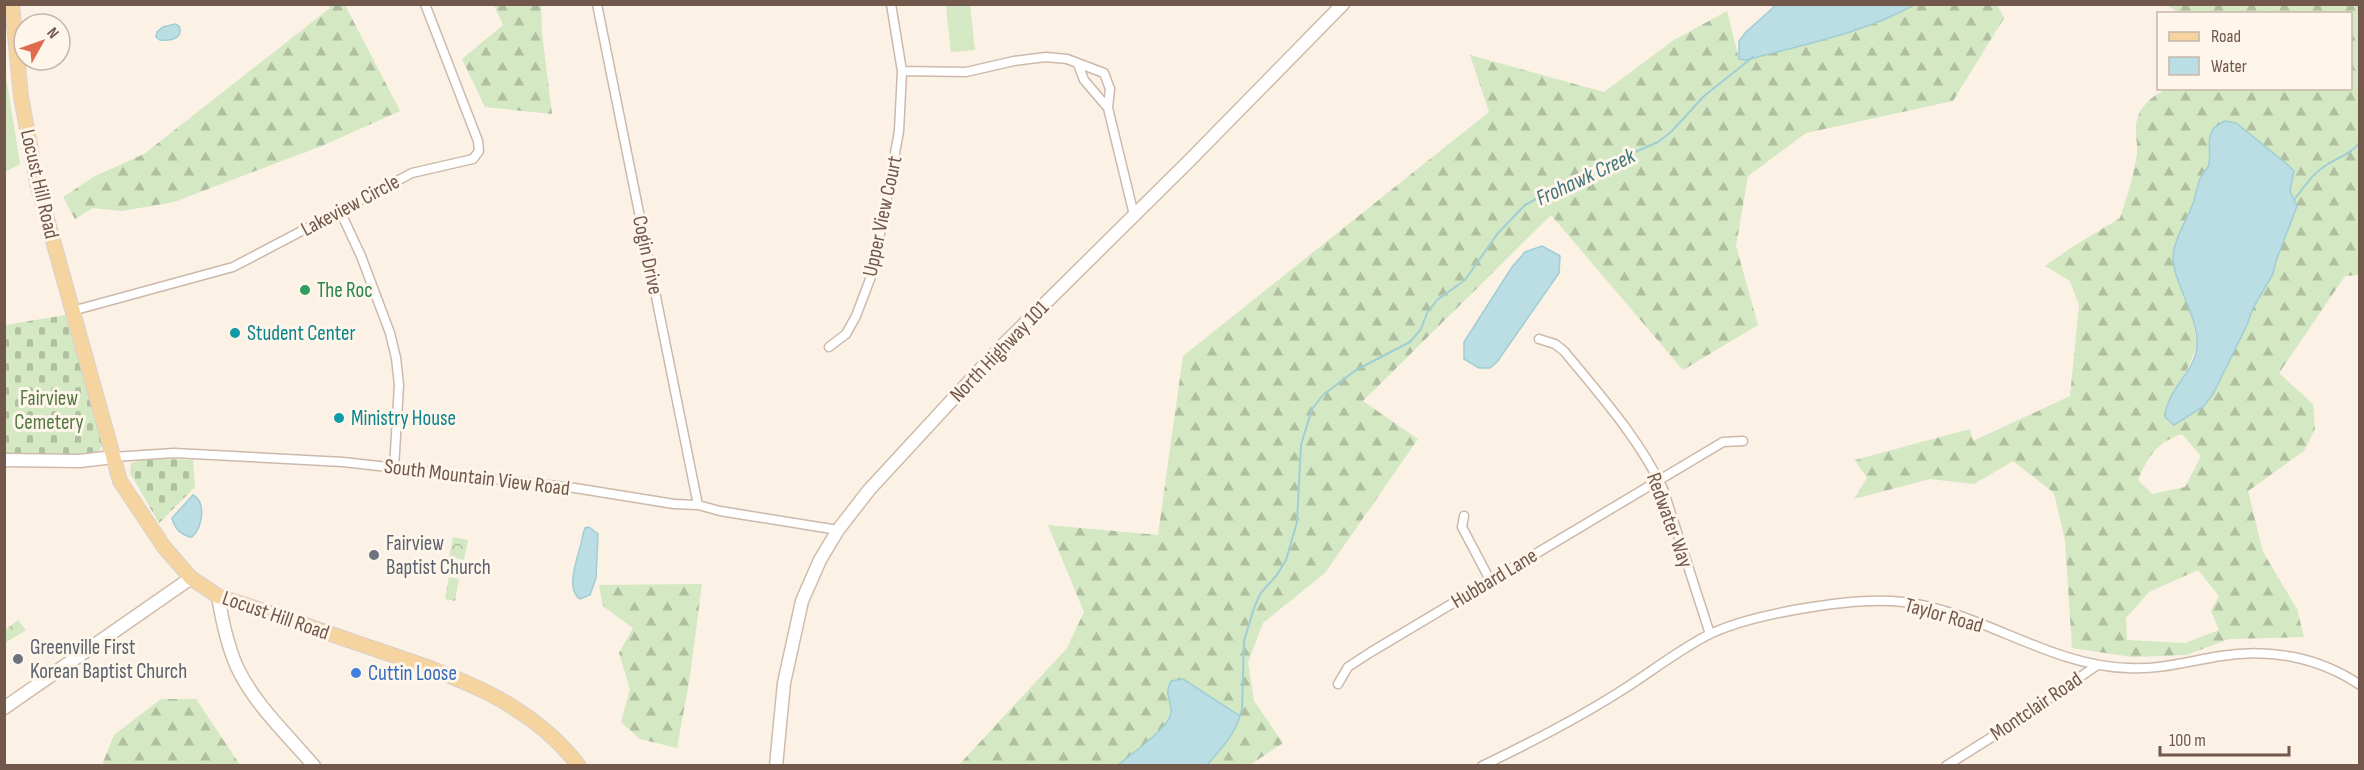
<svg xmlns="http://www.w3.org/2000/svg" width="2364" height="770" font-family="'Sofia Sans Condensed',sans-serif">
	<style>
		.forest { fill: url(#forest-firs); fill-rule: evenodd }
		.cemetery { fill: url(#cemetery-stones) }
		.park { fill: url(#park-crowns) }
		.pitch { fill: #d3e8c3 }
		.water { fill: #badee3; stroke: #a0ced4; stroke-width: 1.5 }
		.lines { fill: none; stroke-linecap: round; stroke-linejoin: round }
		.stream { stroke: #a0ced4; stroke-width: 2 }
		.street-casing { stroke: #ccb9ab; stroke-width: 11 }
		.secondary-casing { stroke: #d0bbab; stroke-width: 15 }
		.primary-casing { stroke: #d8d0cd; stroke-width: 16 }
		.street { stroke: #fff; stroke-width: 8 }
		.secondary { stroke: #fff; stroke-width: 12 }
		.primary { stroke: #f6d49f; stroke-width: 14 }
		.leisure-dot { fill: #2e9e5b; stroke: #fef6ea; stroke-width: 2 }
		.culture-dot { fill: #0f9aa8; stroke: #fef6ea; stroke-width: 2 }
		.worship-dot { fill: #6b7280; stroke: #fef6ea; stroke-width: 2 }
		.shop-dot { fill: #3f7fe0; stroke: #fef6ea; stroke-width: 2 }
		.labels { text-anchor: middle; stroke-width: 6; stroke-linejoin: round; paint-order: stroke }
		.street-label { font-size: 21px; fill: #72584b; stroke: #fef6ea }
		.leisure-label { font-size: 21px; fill: #27864d; stroke: #fef6ea; text-anchor: start }
		.culture-label { font-size: 21px; fill: #0d838f; stroke: #fef6ea; text-anchor: start }
		.park-label { font-size: 21px; fill: #547743; stroke: #fef6ea }
		.worship-label { font-size: 21px; fill: #5b616d; stroke: #fef6ea; text-anchor: start }
		.shop-label { font-size: 21px; fill: #366cbe; stroke: #fef6ea; text-anchor: start }
		.water-label { font-size: 22px; font-style: italic; fill: #43757d; stroke: #fef6ea }
	</style>
	<defs>
		<pattern id="forest-firs" width="22" height="20" patternUnits="userSpaceOnUse" patternTransform="scale(1.5)"><rect width="22" height="20" fill="#d3e8c3"/><path d="M5 1l3.5 6h-7zM16 11l3.5 6h-7z" fill="#b0bfa0"/></pattern>
		<pattern id="cemetery-stones" width="16" height="16" patternUnits="userSpaceOnUse" patternTransform="scale(1.5)"><rect width="16" height="16" fill="#d3e8c3"/><path d="M2 7V4a2 2 0 0 1 4 0v3zM10 15v-3a2 2 0 0 1 4 0v3z" fill="#b0bfa0"/></pattern>
		<pattern id="park-crowns" width="20" height="18" patternUnits="userSpaceOnUse" patternTransform="scale(1.5)"><rect width="20" height="18" fill="#d3e8c3"/><path d="M2 6a3 3 0 1 1 6 0M12 15a3 3 0 1 1 6 0" fill="none" stroke="#b0bfa0"/></pattern>
	</defs>
	<rect width="100%" height="100%" fill="#fbf1e4"/>
	<!-- forest -->
	<path class="forest" d="M329,5H345L400,111L324,145L174,202L122,211L93,208L75,219L63,197L95,176L144,154L330,8Z
		M494,5H541L542,33L552,114L485,107L462,59L503,25Z
		M1914,5H1997L2004,18L1953,101L1806,133L1748,176L1736,246L1758,325L1683,370L1551,215L1363,401L1418,439L1325,573L1263,623L1248,662L1254,701L1283,743L1250,765L958,766L1067,648L1084,612L1048,525L1158,535L1183,356L1489,112L1470,55L1604,92L1674,40L1727,11L1739,59L1746,60C1801,45 1864,33 1914,5Z
		M2167,5H2359V275L2345,276L2279,373L2313,404L2315,429L2304,451L2248,491L2263,552L2297,609L2304,637L2229,639L2186,655L2132,657L2072,648L2065,540L2054,493L2013,461L1974,484L1930,479L1854,499L1867,478L1855,460L1970,429L1973,441L2070,396L2079,305L2070,281L2045,266L2069,249L2120,218C2127,197 2134,176 2137,153C2138,143 2134,130 2137,120C2141,104 2155,94 2170,88H2350V14L2179,13ZM2209,135L2293,182L2290,191L2294,200L2273,274L2253,308L2247,325L2203,407L2174,425L2166,405L2186,372L2197,346L2192,314L2173,258L2176,243L2194,202L2196,188L2201,176L2209,166ZM2182,434L2201,456L2185,487L2152,494L2138,480C2148,456 2157,442 2182,434ZM2198,570L2219,596L2211,611L2219,630L2185,643L2127,640L2126,618L2149,592Z
		M702,584L690,676L677,748L640,739L621,722L630,689L619,653L633,628L603,606L599,585Z
		M161,699H196L240,765H102L114,735Z"/>
	<!-- cemetery -->
	<path class="cemetery" d="M66,315L79,352L104,442L99,451L89,456L5,454V325Z
		M148,458L193,460L195,487L159,523L130,473L131,463Z"/>
	<!-- park -->
	<path class="park" d="M453,537L468,540L464,560L449,557Z
		M449,577L459,579L455,601L445,599Z
		M18,620L26,630L5,643V630Z"/>
	<!-- pitch -->
	<path class="pitch" d="M970,5L975,50L951,52L946,6Z
		M4,64L20,164L5,172H4Z"/>
	<!-- water -->
	<path class="water" d="M1776,5V4L1914,5C1864,33 1801,45 1746,60L1739,59V41L1746,32Z
		M175,24L179,26C184,39 170,41 160,40L156,37L157,32L163,27Z
		M2225,121L2236,123L2288,165L2294,171L2290,191L2297,206L2276,261L2273,274L2253,308L2247,325L2213,394L2203,407L2174,425L2165,417C2166,390 2195,373 2197,346C2199,316 2173,283 2173,257C2174,239 2186,222 2192,206C2196,197 2196,188 2200,179C2202,174 2208,169 2209,164C2212,144 2202,131 2225,121Z
		M1542,246L1560,256L1559,273L1497,362L1490,368H1479L1464,359V342L1512,267L1525,252Z
		M193,495C207,503 202,528 192,537C182,536 174,528 172,518Z
		M589,527L598,534L596,578L590,595L580,599C563,588 581,551 583,534L585,528Z
		M1183,679L1240,716C1234,736 1220,750 1207,765H1118C1130,755 1169,728 1171,713C1172,699 1163,695 1171,681Z"/>
	<g class="lines">
		<!-- stream -->
		<path class="stream" d="M2294,200C2304,187 2313,173 2328,164C2339,157 2351,154 2360,142
			M1240,716L1242,709L1244,641L1254,608L1260,594L1277,575L1286,560L1297,522L1301,445L1312,409L1323,395L1356,370L1410,342L1421,329L1427,313L1437,300L1465,280L1498,233L1525,205L1571,180L1658,142L1671,132L1704,96L1753,57"/>
		<defs>
			<path id="street" d="M597,4L698,505
				M1078,64L1084,80L1108,108
				M902,71L966,72L1014,61L1046,57L1067,59L1104,73L1110,89L1108,108L1134,215
				M340,211L361,256L390,333L396,358L399,385L394,468
				M72,311L233,267L412,173L473,159L479,151L478,141L425,4
				M1539,339L1555,344L1564,351C1600,395 1638,437 1663,489L1710,634
				M829,347L846,334L856,316L872,274L887,197L899,131L902,71L891,4
				M113,457L174,453L343,462L575,488L674,504L698,505L720,511L838,530
				M1464,516L1462,527L1490,580
				M1338,684L1348,667L1371,652L1723,442L1743,441
				M1482,766C1532,742 1581,717 1627,687C1653,670 1678,651 1706,636C1749,614 1855,596 1903,602C1981,611 2049,666 2128,668C2160,670 2189,661 2221,656C2269,648 2319,657 2360,685
				M1946,766L2003,730L2096,666"/>
			<path id="secondary" d="M4,460L80,461L113,457
				M218,596C222,620 227,645 237,667C254,704 288,735 314,766
				M4,708L191,578
				M776,766L784,683L802,601L820,560L838,530L869,490L1000,348L1190,160L1343,4"/>
			<path id="primary" d="M12,4L21,97L37,183L120,481L164,547L191,578L218,596C265,611 311,627 357,643C438,671 524,694 579,766"/>
		</defs>
		<!-- street casing -->
		<use href="#street" class="street-casing"/>
		<!-- secondary casing -->
		<use href="#secondary" class="secondary-casing"/>
		<!-- primary casing -->
		<use href="#primary" class="primary-casing"/>
		<!-- street -->
		<use href="#street" class="street"/>
		<!-- secondary -->
		<use href="#secondary" class="secondary"/>
		<!-- primary -->
		<use href="#primary" class="primary"/>
	</g>
	<!-- markers -->
	<circle class="leisure-dot" cx="305" cy="290" r="6"/>
	<g class="culture-dot">
		<circle cx="235" cy="333" r="6"/>
		<circle cx="339" cy="418" r="6"/>
	</g>
	<g class="worship-dot">
		<circle cx="374" cy="555" r="6"/>
		<circle cx="18" cy="659" r="6"/>
	</g>
	<circle class="shop-dot" cx="356" cy="673" r="6"/>
	<g class="labels">
		<!-- street labels -->
		<g class="street-label">
			<text transform="translate(40 184) rotate(77)" y="7">Locust Hill Road</text>
			<text transform="translate(350 205) rotate(-28)" y="7">Lakeview Circle</text>
			<text transform="translate(882 216) rotate(-78)" y="7">Upper View Court</text>
			<text transform="translate(648 255) rotate(78)" y="7">Cogin Drive</text>
			<text transform="translate(999 351) rotate(-46)" y="7">North Highway 101</text>
			<text transform="translate(477 477) rotate(7)" y="7">South Mountain View Road</text>
			<text transform="translate(1670 520) rotate(70)" y="7">Redwater Way</text>
			<text transform="translate(1494 578) rotate(-31)" y="7">Hubbard Lane</text>
			<text transform="translate(276 615) rotate(19)" y="7">Locust Hill Road</text>
			<text transform="translate(1944 615) rotate(16)" y="7">Taylor Road</text>
			<text transform="translate(2036 706) rotate(-34)" y="7">Montclair Road</text>
		</g>
		<!-- leisure labels -->
		<g class="leisure-label">
			<text x="317" y="297">The Roc</text>
		</g>
		<!-- culture labels -->
		<g class="culture-label">
			<text x="247" y="340">Student Center</text>
			<text x="351" y="425">Ministry House</text>
		</g>
		<!-- park labels -->
		<g class="park-label">
			<text x="49" y="405">Fairview<tspan x="49" dy="24">Cemetery</tspan></text>
		</g>
		<!-- worship labels -->
		<g class="worship-label">
			<text x="386" y="550">Fairview<tspan x="386" dy="24">Baptist Church</tspan></text>
			<text x="30" y="654">Greenville First<tspan x="30" dy="24">Korean Baptist Church</tspan></text>
		</g>
		<!-- shop labels -->
		<g class="shop-label">
			<text x="368" y="680">Cuttin Loose</text>
		</g>
		<!-- water labels -->
		<g class="water-label">
			<text transform="translate(1585 176) rotate(-25)" y="8">Frohawk Creek</text>
		</g>
	</g>
	<!-- border -->
	<rect width="2364" height="770" fill="none" stroke="#72584b" stroke-width="12"/>
	<!-- legend -->
	<rect x="2157" y="12" width="195" height="78" fill="#fef6ea" stroke="#c6b7aa" stroke-width="1.5"/>
	<rect x="2169" y="32" width="30" height="9" fill="#f6d49f" stroke="#c6b7aa" stroke-width="1.5"/>
	<text x="2211" y="42" font-size="18" fill="#72584b">Road</text>
	<rect x="2169" y="57" width="30" height="18" fill="#badee3" stroke="#c6b7aa" stroke-width="1.5"/>
	<text x="2211" y="72" font-size="18" fill="#72584b">Water</text>
	<!-- north arrow -->
	<g transform="translate(42 42) rotate(50)"><circle r="28" fill="#fef6ea" stroke="#c6b7aa" stroke-width="1.5"/>
	<path d="M0-4.5L10 22L0 15L-10 22Z" fill="#df6c4f"/>
	<text y="-9" font-size="16" font-weight="bold" text-anchor="middle" fill="#72584b">N</text>
	</g>
	<!-- scale -->
	<path d="M2160 746v9h129v-9" fill="none" stroke="#72584b" stroke-width="3"/>
	<text x="2169" y="746" font-size="18" fill="#72584b" stroke="#fef6ea" stroke-width="4.5" paint-order="stroke">100 m</text>
</svg>
